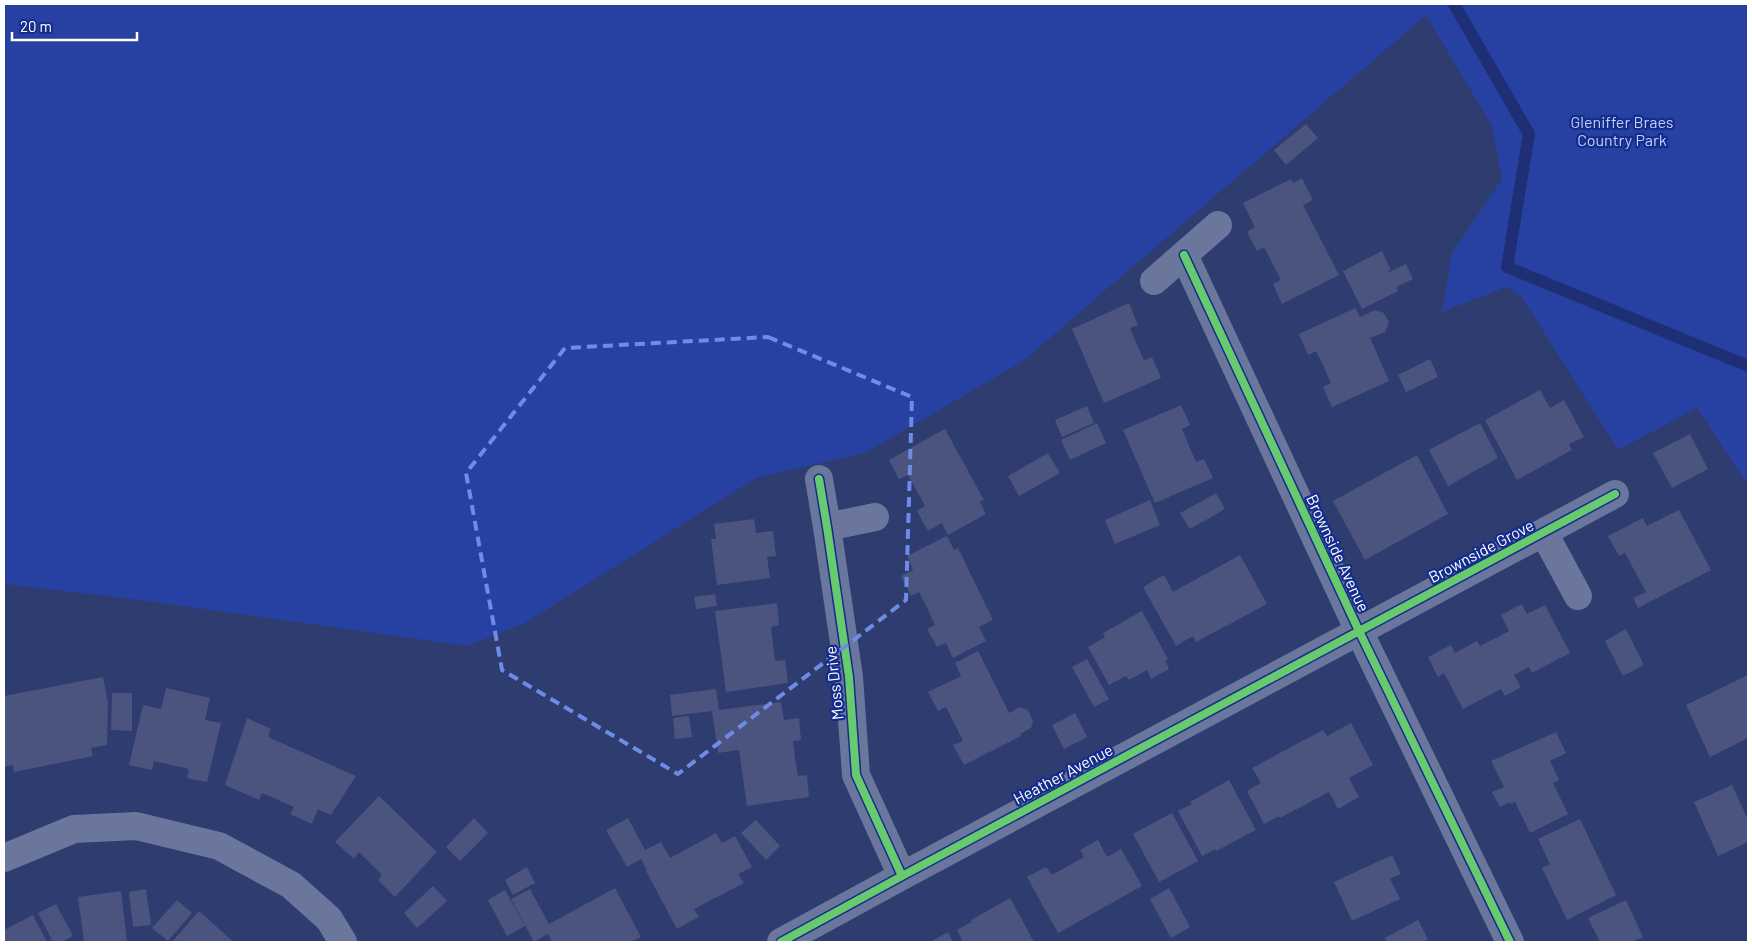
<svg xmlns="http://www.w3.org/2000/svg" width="1752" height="946" font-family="Barlow,sans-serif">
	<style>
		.green { fill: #2741a2 }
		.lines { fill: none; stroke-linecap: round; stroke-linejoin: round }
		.stream { stroke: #1e2f75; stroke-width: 12 }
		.building { fill: #4a547e }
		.minor { stroke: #6b769d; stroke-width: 28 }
		.cycleway-casing { stroke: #142c8b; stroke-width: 11 }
		.cycleway { stroke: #67ca6e; stroke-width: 8 }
		.marked { fill: none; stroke: #6c8ce6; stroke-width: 4; stroke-dasharray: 10 6; stroke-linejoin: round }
		.labels { text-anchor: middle; stroke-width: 4.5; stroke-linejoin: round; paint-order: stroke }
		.park-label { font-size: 16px; fill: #c3cffb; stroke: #142c8b }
		.street-label { font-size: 16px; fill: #fff; stroke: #142c8b }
	</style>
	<rect width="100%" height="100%" fill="#2f3c70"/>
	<!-- green -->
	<path class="green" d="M4,4H1748V485L1697,408L1618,450L1522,297L1506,287L1442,312L1452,253L1502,179L1492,126L1426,15L1023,361L865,453L756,478L525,623L467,646L133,599L4,584Z"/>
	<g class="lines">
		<!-- stream -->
		<path class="stream" d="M1454,4L1529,134L1507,267L1748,366"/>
	</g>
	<!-- building -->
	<path class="building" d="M1306,124L1318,138L1286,165L1274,150Z
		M1302,178L1313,200L1303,205L1339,275L1282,304L1273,284L1281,280L1264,247L1257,251L1247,232L1255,227L1243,203L1291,179L1293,183Z
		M1382,251L1391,270L1388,271L1389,272L1406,264L1413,279L1396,287L1398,291L1362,309L1343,271Z
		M1129,303L1138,325L1130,328L1144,361L1152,357L1161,378L1104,403L1072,329Z
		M1355,308L1360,317L1375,310L1384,313L1389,322L1385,332L1370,338L1389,381L1332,407L1323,387L1331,383L1324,367L1316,351L1308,355L1299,334Z
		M1430,359L1438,377L1406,392L1398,375Z
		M1540,390L1550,408L1564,400L1584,437L1569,444L1572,450L1517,480L1485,420Z
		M1181,405L1190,425L1182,429L1196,462L1204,459L1213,478L1155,503L1123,430Z
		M1087,406L1094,423L1062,437L1055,420Z
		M1097,423L1106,443L1070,460L1061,440Z
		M1480,423L1498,458L1448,486L1429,450Z
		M945,429L984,500L980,502L986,514L948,535L942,523L928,531L917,511L925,506L917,491L908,475L899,479L889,460Z
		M1690,434L1708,469L1672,488L1653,453Z
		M1048,453L1060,473L1019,496L1008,476Z
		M1417,455L1448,514L1365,560L1333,501Z
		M1216,493L1225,509L1190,529L1180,513Z
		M1150,500L1160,525L1115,544L1105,520Z
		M1679,510L1711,570L1638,608L1633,598L1646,592L1625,553L1619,556L1608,536L1643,518L1647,526Z
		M754,519L756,533L773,531L776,556L767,557L770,578L717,585L711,539H716L714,524Z
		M947,536L954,550L958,548L993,620L979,627L986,641L953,658L946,643L937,647L927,629L935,625L927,608L919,592L911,596L901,576L913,570L907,556Z
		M1240,555L1267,604L1196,642L1193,636L1176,646L1143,587L1164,575L1173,592Z
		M715,594L717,606L696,609L694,597Z
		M777,603L779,625L771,627L775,661L785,660L788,683L726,692L715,611Z
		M1522,604L1527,614L1545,605L1570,653L1532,673L1529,667L1514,675L1521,687L1505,696L1501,689L1463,709L1444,673L1438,677L1428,657L1451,645L1455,653L1477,641L1480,646L1509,631L1501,615Z
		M1142,611L1168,659L1165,660L1169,669L1151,679L1147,670L1129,680L1126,676L1109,685L1088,647L1105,637L1103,633Z
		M1626,629L1644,665L1623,676L1605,641Z
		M978,651L1009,713L1020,707L1028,710L1033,722L1031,728L1020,734L1021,736L964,765L953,745L963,741L946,707L938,711L928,692L961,676L955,663Z
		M1087,659L1109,699L1094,707L1072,667Z
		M1748,675V738L1710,757L1686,705Z
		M103,677L108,703L107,745L91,748L93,756L14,772L13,765L4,767V696Z
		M166,688L210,698L205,720L221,723L207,782L187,778L189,769L154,761L152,770L129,765L143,705L161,709Z
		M716,689L719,710L781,702L784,720L799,718L801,740L793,741L795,759L798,776L807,775L809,797L747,806L739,750L718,753L712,711L672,716L670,695Z
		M112,693H132V731L111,730Z
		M1075,713L1087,737L1064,749L1052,725Z
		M689,716L692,737L675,739L673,718Z
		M247,718L271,729L268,737L356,776L331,815L318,809L312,824L290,814L294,807L262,793L259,800L225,785Z
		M1351,723L1373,765L1349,778L1359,797L1338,809L1329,792L1280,818L1279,816L1264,824L1247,791L1261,783L1252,768L1323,730L1327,736Z
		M1556,732L1566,753L1550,761L1559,780L1553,783L1568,814L1530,833L1515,802L1511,804L1510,802L1500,807L1492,792L1504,787L1491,761Z
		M1229,780L1256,830L1216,851V849L1202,856L1178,811L1192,804L1190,802Z
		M1732,785L1748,820V842L1718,856L1694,802Z
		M379,796L437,852L395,897L378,880L382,875L359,852L354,859L335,842Z
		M1172,813L1198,861L1159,882L1133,834Z
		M474,818L488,833L460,861L446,847Z
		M628,818L645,850L661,842L670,858L716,833L722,843L735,836L752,867L738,874L744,883L694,909L699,917L677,929L646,871L647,870L641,859L627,867L606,830Z
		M1580,819L1616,895L1567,920L1542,868L1550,864L1538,839Z
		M756,820L780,846L766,860L741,833Z
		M1098,840L1107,857L1121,849L1142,886L1058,933L1027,877L1046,867L1052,875L1084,857L1080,850Z
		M1392,855L1401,874L1390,879L1400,899L1352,921L1334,882Z
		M527,867L535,883L513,895L505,880Z
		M433,886L447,901L417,928L404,913Z
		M615,888L641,937L631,942H552L548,934L534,942L511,899L530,889L549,924Z
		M1169,888L1190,927L1171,938L1150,899Z
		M146,889L151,925L133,927L129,892Z
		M505,890L525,926L507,936L488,900Z
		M121,891L127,942H84L78,897Z
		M1010,898L1034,942H963L957,930L972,922L971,920Z
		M177,900L192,913L168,941L152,928Z
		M1626,900L1643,937L1632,942H1600L1588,918Z
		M56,904L73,936L62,942H53L38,913Z
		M199,911L229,938L234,942H172Z
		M33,915L47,942H4V930Z
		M1418,920L1428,939L1423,942H1387L1385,938Z
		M948,932L953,942H930Z"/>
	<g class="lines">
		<!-- minor -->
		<path class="minor" d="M1184,255L1359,631L1510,942
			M1154,281L1218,225
			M819,479L827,527L849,677L856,775L902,876
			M827,527L875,517
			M1544,533L1578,596
			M4,858L74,829L136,826L219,846L291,885L329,919L343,942
			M781,942L902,876L1615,494"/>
		<defs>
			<path id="cycleway" d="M1184,255L1359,631L1510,942
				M819,479L827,527L849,677L856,775L902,876
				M781,942L902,876L1615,494"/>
		</defs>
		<!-- cycleway casing -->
		<use href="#cycleway" class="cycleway-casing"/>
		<!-- cycleway -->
		<use href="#cycleway" class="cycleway"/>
	</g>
	<!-- marked area -->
	<path class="marked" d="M768,337L912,397L906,600L678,774L502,670L466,473L565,348Z"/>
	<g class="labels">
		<!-- park labels -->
		<g class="park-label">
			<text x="1622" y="128">Gleniffer Braes<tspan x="1622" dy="18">Country Park</tspan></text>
		</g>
		<!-- street labels -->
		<g class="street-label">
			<text transform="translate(1481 551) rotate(-28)" y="6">Brownside Grove</text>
			<text transform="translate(1338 553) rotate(65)" y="6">Brownside Avenue</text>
			<text transform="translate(834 683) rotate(-96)" y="6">Moss Drive</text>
			<text transform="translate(1063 774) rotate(-28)" y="6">Heather Avenue</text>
		</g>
	</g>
	<!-- border -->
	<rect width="1752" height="946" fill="none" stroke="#ffffff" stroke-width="10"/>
	<!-- scale -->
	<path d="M12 32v8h125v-8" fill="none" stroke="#ffffff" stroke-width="2.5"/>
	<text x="20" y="32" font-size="15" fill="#ffffff" stroke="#142c8b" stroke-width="4" paint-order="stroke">20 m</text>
</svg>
